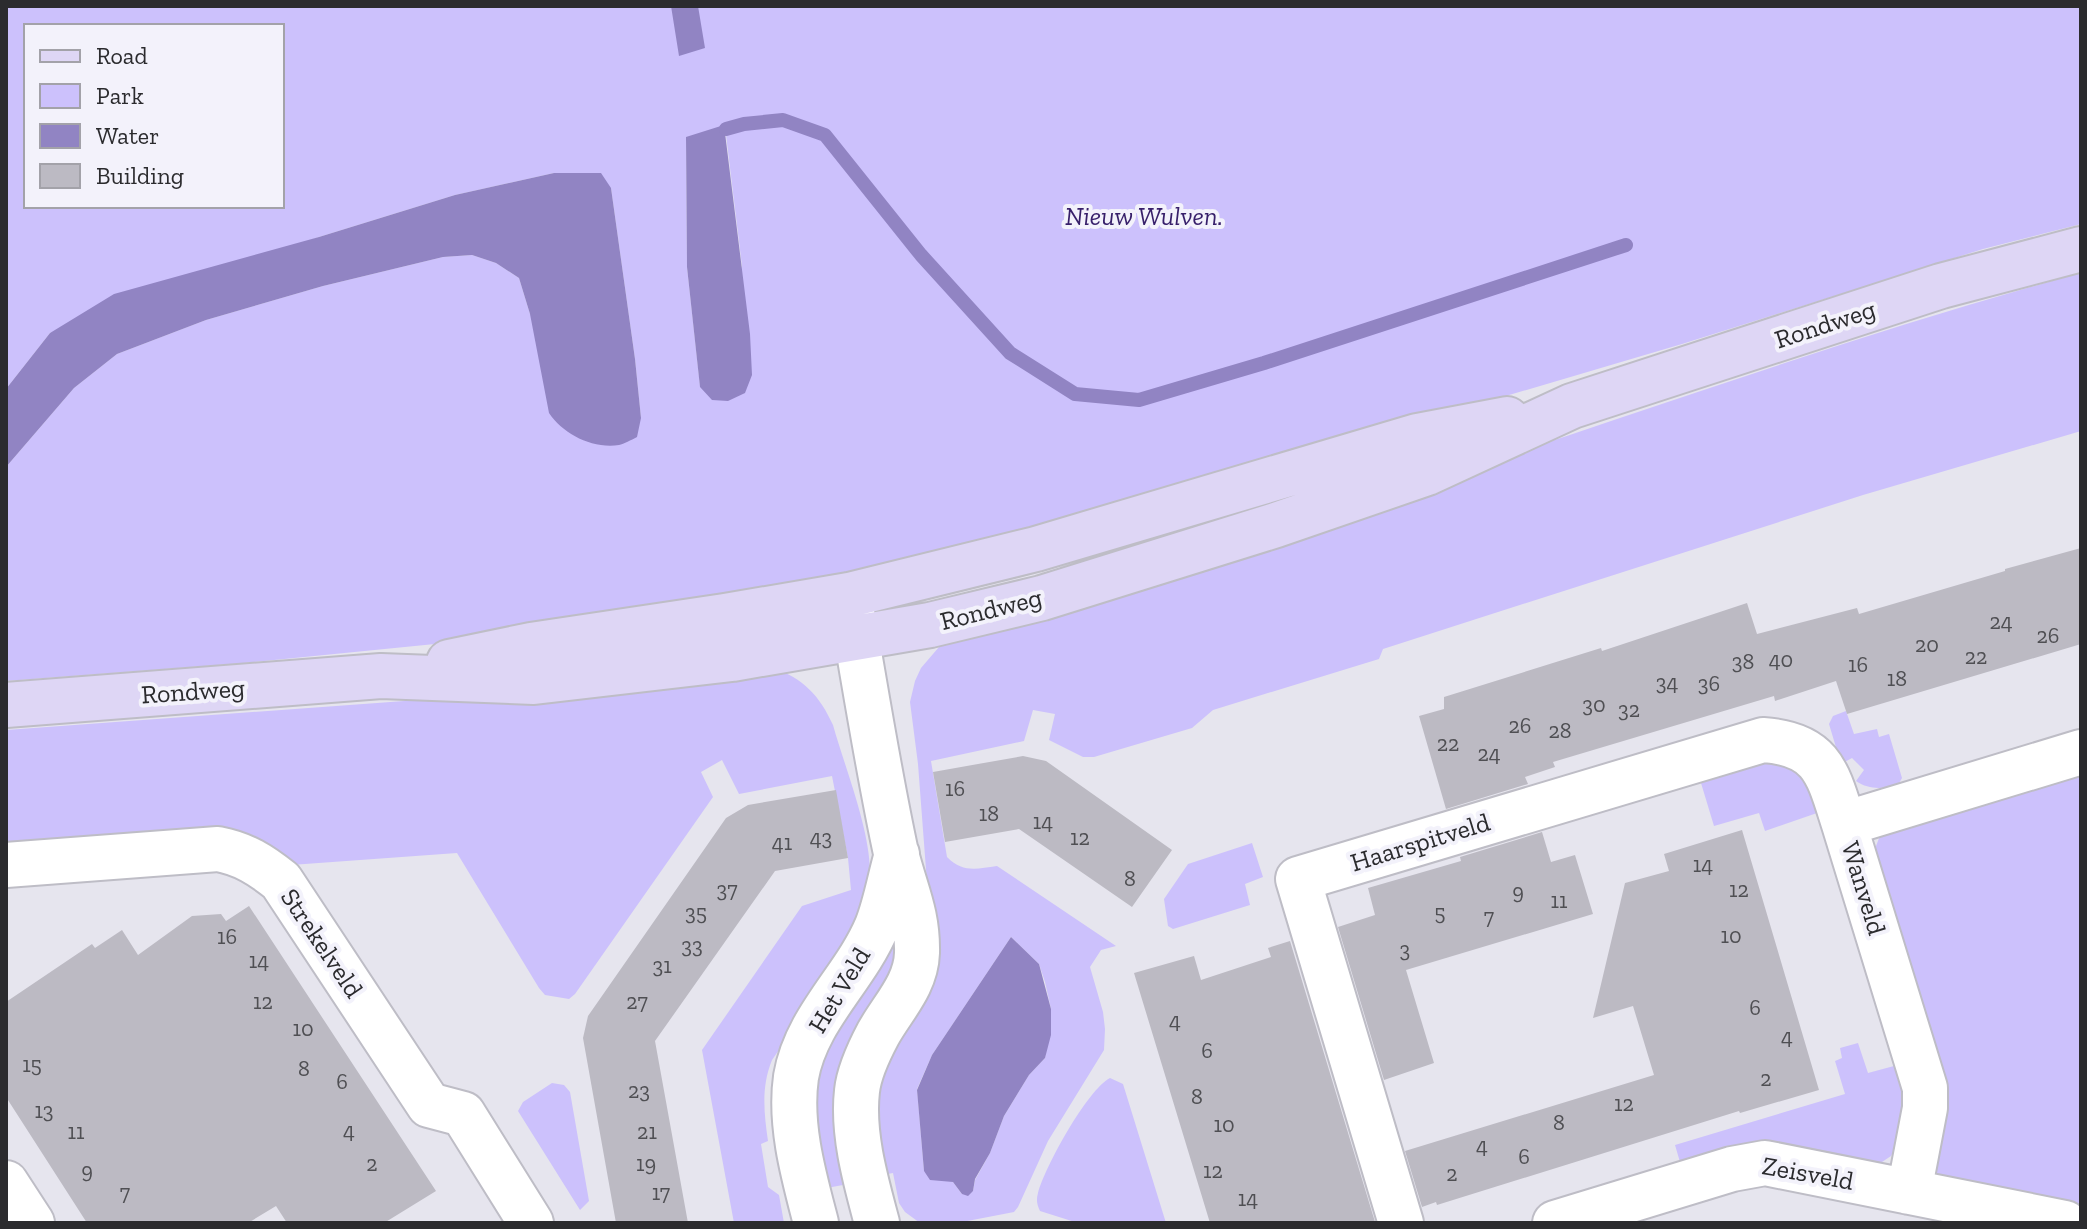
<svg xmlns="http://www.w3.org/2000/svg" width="2087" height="1229" font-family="'Zilla Slab',serif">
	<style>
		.green { fill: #ccc1fc; fill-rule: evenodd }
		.water { fill: #9184c3 }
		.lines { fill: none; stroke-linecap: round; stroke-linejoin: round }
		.stream { stroke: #9184c3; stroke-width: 14 }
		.building { fill: #bcbac3 }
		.street-casing { stroke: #bebdc6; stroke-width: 48 }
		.secondary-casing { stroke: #bebdc6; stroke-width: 48 }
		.street { stroke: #fff; stroke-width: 44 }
		.secondary { stroke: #ded6f5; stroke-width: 44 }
		.labels { text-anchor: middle; stroke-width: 8; stroke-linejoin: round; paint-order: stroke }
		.number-label { font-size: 22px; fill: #4f4f53 }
		.park-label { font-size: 26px; font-style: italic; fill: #371f6a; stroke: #f3f2fb }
		.street-label { font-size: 26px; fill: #2b2b2e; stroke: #f3f2fb }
	</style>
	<rect width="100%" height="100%" fill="#e6e5ee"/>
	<!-- green -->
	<path class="green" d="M6,6H2081V224L1983,249L1682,344L1279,463L852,580L455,642L244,663L6,681V467L74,388L117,354L206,320L323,286L443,257L472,255L496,263L519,278L530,314L641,418L635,359L611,188L554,173L455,195L319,237L50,333L6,389ZM26,26H282V206H26ZM726,135L742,266L700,386L687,267L686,141Z
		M2081,273V431L1863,495L1383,649L1379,659L1213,710L1192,728L1094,757H1083L1049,740L1055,714L1033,710L1024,741L931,761L947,857C963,873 976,869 997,866L1116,946L1101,950L1090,967L1103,1012L1105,1029L1104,1050L1048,1141L1018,1207L1014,1212L957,1223H920L905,1212L899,1203L893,1173L877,1176L868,1121L929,909L918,764L910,702L915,681L921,668L939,647L953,639C1174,569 1394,494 1614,420C1769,368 1923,316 2081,273ZM1011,937L1039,964L1045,982L1051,1009L1045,1058L1029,1075L1004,1116L990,1153L975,1180L973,1191L962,1194L953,1182L924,1171L917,1089L932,1055Z
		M773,668C803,678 820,696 833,725C845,768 870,829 870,873C870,931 805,1012 772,1060C761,1087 764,1113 768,1141L761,1144L768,1187L779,1195L784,1223H734L702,1050L802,906L851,890L848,858L832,776L739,794L722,760L701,772L713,797L575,994L569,999L545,995L539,988L457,853L291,865L6,849V730L623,685Z
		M1846,711L1854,734L1877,729L1879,737L1889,734L1902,778L1898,785C1883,789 1869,790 1856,781L1864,770L1852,758L1841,764L1829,724L1833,716Z
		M1773,761L1782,762L1810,781L1817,813L1765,831L1759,813L1714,826L1701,783Z
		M2081,766V1208L1951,1183L1942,1179L1935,1171L1873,854L1881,833Z
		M1252,843L1263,877L1245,884L1250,905L1173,929L1168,926L1164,899L1188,864Z
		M903,931L854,1183L821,1189L817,1173L814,1066L889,937Z
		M1858,1043L1868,1073L1894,1066L1900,1067L1909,1095L1896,1147L1891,1156L1879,1164L1680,1162L1675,1145L1845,1094L1835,1061L1842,1058L1840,1048Z
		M1110,1078L1123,1084L1166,1223H1078L1040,1211C1037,1205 1036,1200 1038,1193C1045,1167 1087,1090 1110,1078Z
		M552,1083L564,1085L570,1092L589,1201L580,1210L518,1111L523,1102Z"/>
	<!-- water -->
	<path class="water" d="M671,6H698L705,48L679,56Z
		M724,125L750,334L752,375L745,393L728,401L712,400L700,387L687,267L686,137Z
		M554,173H601L611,188L635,359L641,418L637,437C631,440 624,444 619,445C592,449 563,434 549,413L530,314L519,278L496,263L472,255L443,257L323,286L206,320L117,354L74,388L6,467V389L50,333L114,294L319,237L455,195Z
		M1011,937L1039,964L1051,1009V1035L1045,1058L1029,1075L1004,1116L990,1153L975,1179L973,1191L968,1196L962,1194L953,1182L930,1180L924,1171L917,1090L932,1055Z"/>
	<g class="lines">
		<!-- stream -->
		<path class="stream" d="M726,129L744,124L783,120L825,135L921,255L1010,353L1075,394L1139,400L1264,363L1626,245"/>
	</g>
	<!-- building -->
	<path class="building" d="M2081,548V644L1847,714L1836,681L1775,701L1774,696L1553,762L1555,767L1525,777L1528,784L1446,809L1419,716L1444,709V697L1601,648L1602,651L1747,603L1757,634L1857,608L1859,614L2005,571V569Z
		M1023,756L1046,761L1172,850L1132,907L1019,829L945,842L933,772Z
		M836,790L848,858L775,871L655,1041L688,1223H616L583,1038L588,1016L726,818L748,805Z
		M1742,830L1819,1090L1740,1113L1739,1111L1437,1205L1436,1202L1422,1207L1405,1151L1654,1075L1633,1006L1593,1018L1625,883L1669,871L1664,854Z
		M1542,832L1551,862L1575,855L1593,914L1406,970L1434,1063L1384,1080L1338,927L1375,915L1368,888L1461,861L1460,857Z
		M249,906L436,1191L384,1223H287L276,1206L248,1223H87L6,1097V1002L92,944L95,948L122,930L138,955L192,916L221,914L226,921Z
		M1290,941L1375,1222L1372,1223H1210L1134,973L1194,956L1201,980L1271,957L1268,948Z"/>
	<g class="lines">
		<defs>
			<path id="street" d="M850,601C865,685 878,770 896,853C905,890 918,913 917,953C916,985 893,1007 878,1034C869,1051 859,1072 857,1091C852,1134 866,1182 877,1223
				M6,865L218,849C244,854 261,865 281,881L429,1105L463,1114L531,1223
				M6,1183L32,1223
				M1909,1192L1925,1108V1088L1844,824L2081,752
				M816,1223C804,1177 789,1125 796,1077C806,1018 855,979 877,926C886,903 890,878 897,854
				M1401,1223L1298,879L1763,740C1823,744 1828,774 1844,824
				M1555,1223L1732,1169L1765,1163L2065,1223"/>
			<path id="secondary" d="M449,662L531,645L725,616L849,595L1036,549L1417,436L1507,419
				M6,705L381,676L534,682L732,659L930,625L1042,598L1276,525L1427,473L1572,406L1941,286L2081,249"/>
		</defs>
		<!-- street casing -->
		<use href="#street" class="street-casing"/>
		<!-- secondary casing -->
		<use href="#secondary" class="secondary-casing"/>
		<!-- street -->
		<use href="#street" class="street"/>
		<!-- secondary -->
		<use href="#secondary" class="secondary"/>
	</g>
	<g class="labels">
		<!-- number labels -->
		<g class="number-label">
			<text x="2001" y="629">24</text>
			<text x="2048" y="643">26</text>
			<text x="1927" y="652">20</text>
			<text x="1976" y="664">22</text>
			<text x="1781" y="667">40</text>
			<text x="1743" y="669">38</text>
			<text x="1858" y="672">16</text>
			<text x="1897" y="686">18</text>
			<text x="1667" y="690">34</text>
			<text x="1709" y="691">36</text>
			<text x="1594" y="712">30</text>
			<text x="1629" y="717">32</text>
			<text x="1520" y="733">26</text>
			<text x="1560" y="738">28</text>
			<text x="1448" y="751">22</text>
			<text x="1489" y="761">24</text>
			<text x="955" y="796">16</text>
			<text x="989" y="821">18</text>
			<text x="1043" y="829">14</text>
			<text x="821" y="845">43</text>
			<text x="1080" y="845">12</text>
			<text x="782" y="850">41</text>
			<text x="1703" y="872">14</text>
			<text x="1130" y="886">8</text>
			<text x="727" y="897">37</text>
			<text x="1739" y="897">12</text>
			<text x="1518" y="899">9</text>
			<text x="1559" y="908">11</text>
			<text x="696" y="920">35</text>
			<text x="1440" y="920">5</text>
			<text x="1489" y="924">7</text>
			<text x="1731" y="943">10</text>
			<text x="227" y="944">16</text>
			<text x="692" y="953">33</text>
			<text x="1405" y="957">3</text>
			<text x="259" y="968">14</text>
			<text x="662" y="973">31</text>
			<text x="263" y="1009">12</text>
			<text x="637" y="1009">27</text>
			<text x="1755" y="1015">6</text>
			<text x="1175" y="1028">4</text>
			<text x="303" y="1036">10</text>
			<text x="1787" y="1044">4</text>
			<text x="1207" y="1058">6</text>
			<text x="32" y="1072">15</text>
			<text x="304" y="1076">8</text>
			<text x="1766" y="1086">2</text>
			<text x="342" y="1089">6</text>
			<text x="639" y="1098">23</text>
			<text x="1197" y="1104">8</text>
			<text x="1624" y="1111">12</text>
			<text x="44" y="1118">13</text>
			<text x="1559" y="1130">8</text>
			<text x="1224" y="1132">10</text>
			<text x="349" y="1138">4</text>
			<text x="76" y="1139">11</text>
			<text x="647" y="1139">21</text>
			<text x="1482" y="1153">4</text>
			<text x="1524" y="1164">6</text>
			<text x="372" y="1171">2</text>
			<text x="646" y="1171">19</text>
			<text x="87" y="1178">9</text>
			<text x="1213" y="1178">12</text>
			<text x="1452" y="1181">2</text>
			<text x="125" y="1200">7</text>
			<text x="661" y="1200">17</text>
			<text x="1248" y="1206">14</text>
		</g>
		<!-- park labels -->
		<g class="park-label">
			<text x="1144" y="225">Nieuw Wulven.</text>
		</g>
		<!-- street labels -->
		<g class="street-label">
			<text transform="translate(1825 324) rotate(-18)" y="9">Rondweg</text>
			<text transform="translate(991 609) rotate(-14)" y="9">Rondweg</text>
			<text transform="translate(193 691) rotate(-4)" y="9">Rondweg</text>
			<text transform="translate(1420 842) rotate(-17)" y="9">Haarspitveld</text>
			<text transform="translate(1864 888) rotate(73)" y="9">Wanveld</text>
			<text transform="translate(322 943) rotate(56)" y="9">Strekelveld</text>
			<text transform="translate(839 990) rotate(-59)" y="9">Het Veld</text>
			<text transform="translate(1808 1173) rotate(10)" y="9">Zeisveld</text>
		</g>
	</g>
	<!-- border -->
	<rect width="2087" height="1229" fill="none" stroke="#2b2b2e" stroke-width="16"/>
	<!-- legend -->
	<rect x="24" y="24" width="260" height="184" fill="#f3f2fb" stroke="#a3a2a9" stroke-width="2"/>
	<rect x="40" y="50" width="40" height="12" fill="#ded6f5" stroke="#a3a2a9" stroke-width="2"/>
	<text x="96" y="64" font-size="24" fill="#2b2b2e">Road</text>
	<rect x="40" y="84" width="40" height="24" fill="#ccc1fc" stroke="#a3a2a9" stroke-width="2"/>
	<text x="96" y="104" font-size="24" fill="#2b2b2e">Park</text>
	<rect x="40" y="124" width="40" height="24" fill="#9184c3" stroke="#a3a2a9" stroke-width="2"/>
	<text x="96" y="144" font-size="24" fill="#2b2b2e">Water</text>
	<rect x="40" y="164" width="40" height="24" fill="#bcbac3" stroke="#a3a2a9" stroke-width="2"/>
	<text x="96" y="184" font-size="24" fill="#2b2b2e">Building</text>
</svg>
